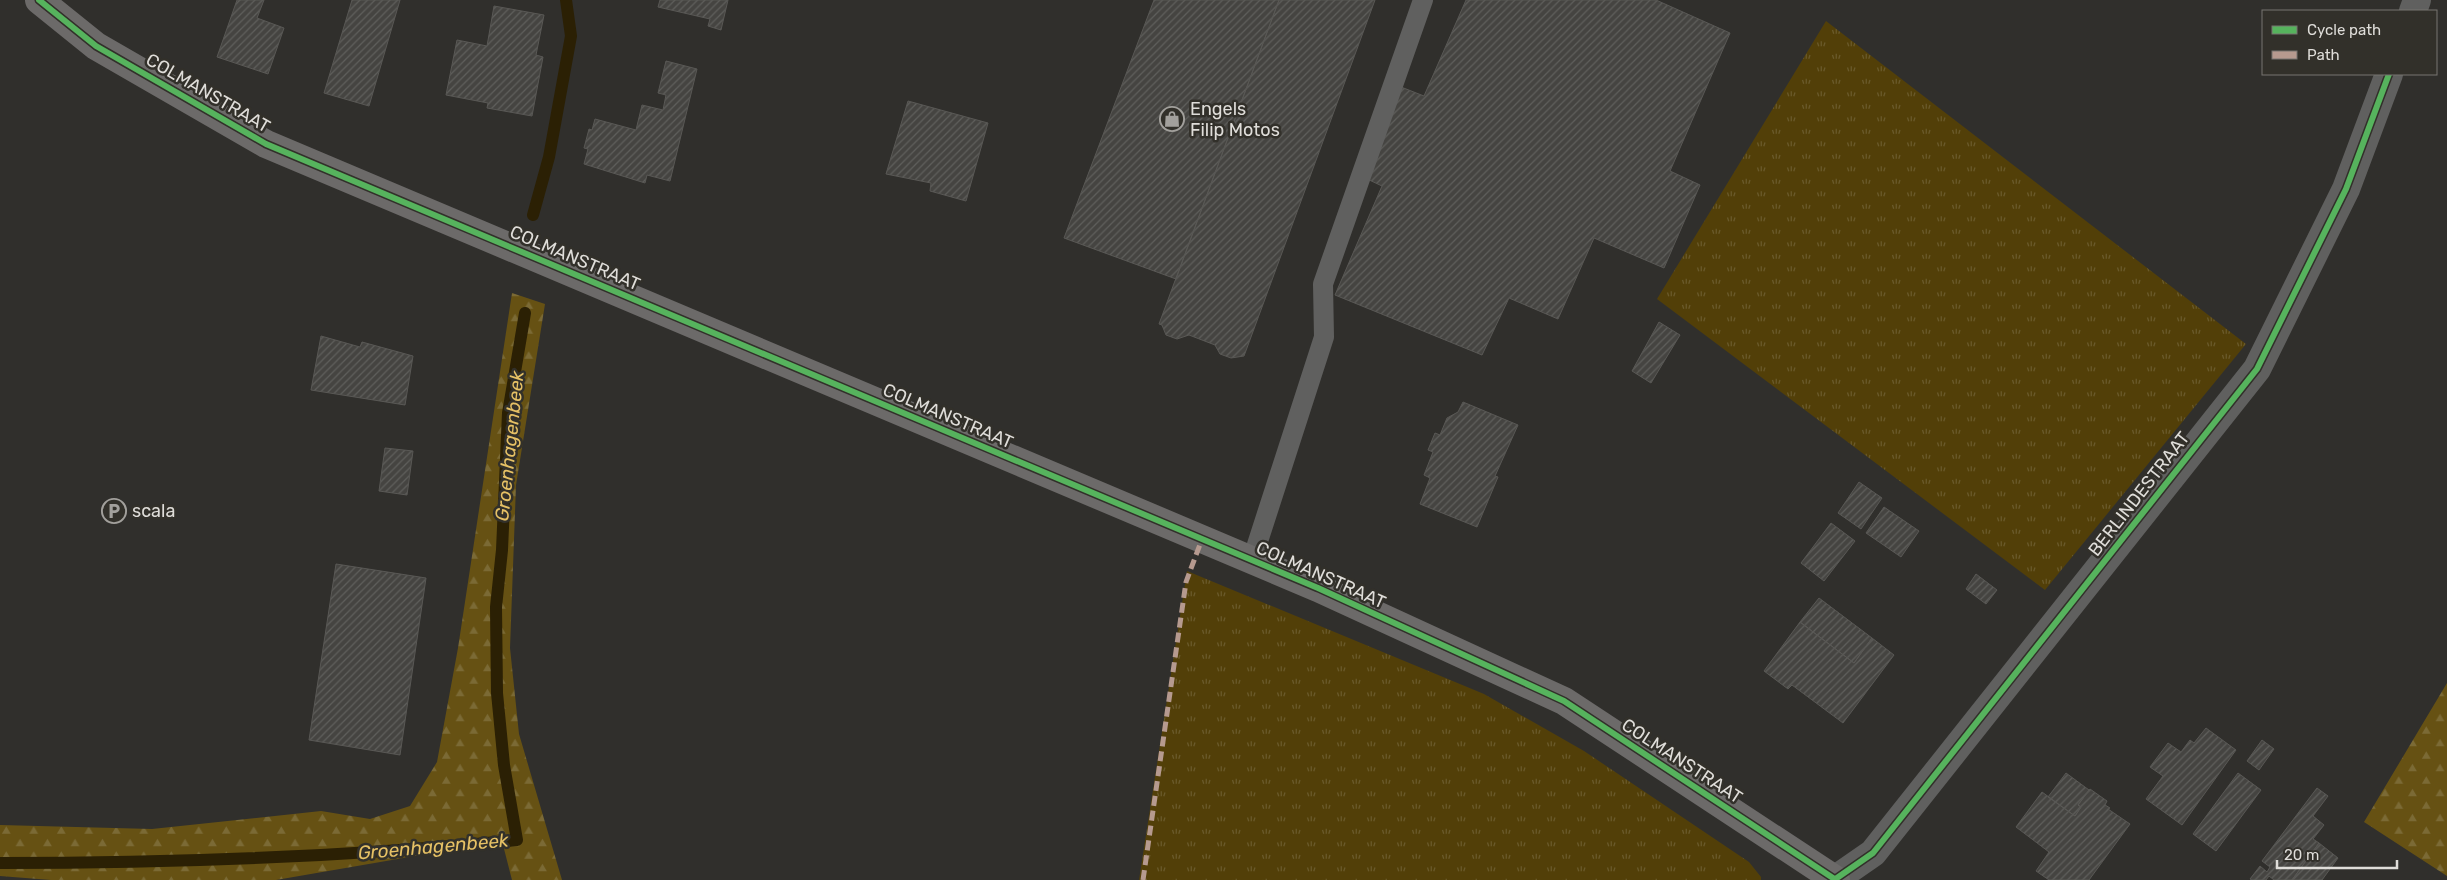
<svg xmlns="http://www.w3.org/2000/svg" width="2447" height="880" font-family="Rubik,sans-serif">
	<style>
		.grass { fill: url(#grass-tufts) }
		.forest { fill: url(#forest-firs) }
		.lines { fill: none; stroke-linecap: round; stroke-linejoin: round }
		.stream { stroke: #2b2004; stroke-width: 12 }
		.building { fill: url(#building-hatch); stroke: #595855 }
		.service { stroke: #60605f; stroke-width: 20 }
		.minor { stroke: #60605f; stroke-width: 28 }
		.secondary { stroke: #6c6a69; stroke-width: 28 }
		.quiet { stroke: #b69a8f; stroke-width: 5; stroke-dasharray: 10 5; stroke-linecap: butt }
		.cycleway-casing { stroke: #32302a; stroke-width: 9 }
		.cycleway { stroke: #56b35d; stroke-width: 6 }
		.labels { text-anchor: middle; stroke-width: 5; stroke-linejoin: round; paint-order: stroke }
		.street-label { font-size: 18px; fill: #dfddd9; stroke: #32302a }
		.poi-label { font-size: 18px; fill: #dfddd9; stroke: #32302a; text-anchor: start }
		.water-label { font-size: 19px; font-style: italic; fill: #e6c165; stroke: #32302a }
	</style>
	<defs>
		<pattern id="grass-tufts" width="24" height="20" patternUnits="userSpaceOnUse" patternTransform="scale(1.25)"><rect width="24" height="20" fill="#523f08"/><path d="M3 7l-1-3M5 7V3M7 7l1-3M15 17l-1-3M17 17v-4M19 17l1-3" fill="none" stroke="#6a5a2b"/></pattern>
		<pattern id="forest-firs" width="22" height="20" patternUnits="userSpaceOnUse" patternTransform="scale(1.25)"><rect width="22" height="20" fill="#665113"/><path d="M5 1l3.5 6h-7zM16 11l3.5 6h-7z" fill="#7b6a35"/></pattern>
		<pattern id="building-hatch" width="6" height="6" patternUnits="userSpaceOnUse" patternTransform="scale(1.25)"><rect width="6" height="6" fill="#454441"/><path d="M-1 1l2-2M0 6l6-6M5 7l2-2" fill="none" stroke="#5f5f5c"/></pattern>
	</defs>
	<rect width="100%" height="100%" fill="#302f2c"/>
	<!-- grass -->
	<path class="grass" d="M1826,21L2246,344L2045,590L1657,299Z
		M1187,571L1484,694L1584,751L1749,862L1761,877V880H1139Z"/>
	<!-- forest -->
	<path class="forest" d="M512,293L545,304L516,485L510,648L519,734L562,880H512L502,841L276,880H51L0,876V825L152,829L321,811L370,819L410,806L437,762L458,648Z
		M2447,683V876L2364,822Z"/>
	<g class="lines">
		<!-- stream -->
		<path class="stream" d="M533,215L549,157L571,36L566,0
			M0,863C172,863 346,857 517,840L504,765L497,693L496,607L502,550L508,413L525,313"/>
	</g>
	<!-- building -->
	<path class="building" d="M237,0H264L257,18L284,28L268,74L217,57Z
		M352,0H400L369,106L324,93Z
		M660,0H728L721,30L708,26L710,19L658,7Z
		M1154,0H1279L1176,279L1064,238Z
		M1279,0H1375L1244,356L1231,358L1220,354L1215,345L1189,335L1177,339L1166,335L1162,325L1159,324Z
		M1466,0H1656L1730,33L1670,171L1700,185L1664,268L1594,238L1558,319L1509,298L1482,355L1335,295L1382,186L1365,178L1401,87L1424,96Z
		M494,6L544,15L536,55L543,57L532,116L487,108L488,103L446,95L457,40L487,46Z
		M666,61L697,69L670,181L647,175L645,183L584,164L588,149L584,148L589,129L592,130L595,119L636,130L642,105L663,110L666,95L658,93Z
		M908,101L988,123L966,201L930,191L931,183L886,174Z
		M1659,322L1680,335L1651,383L1632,371Z
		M321,336L360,347L362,342L413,356L405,405L311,390Z
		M1463,402L1518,425L1495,476L1498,477L1477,527L1420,504L1430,478L1424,475L1433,452L1428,450L1435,433L1440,435L1447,418L1458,412Z
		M385,448L413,451L407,495L379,491Z
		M1859,482L1882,498L1861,529L1838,513Z
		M1884,507L1919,531L1901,557L1866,533Z
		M1831,523L1855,541L1824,581L1801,563Z
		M336,564L426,578L400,755L309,740Z
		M1976,574L1997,590L1986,604L1966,589Z
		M1819,598L1872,638L1854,663L1800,622Z
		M1800,622L1854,663L1872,638L1894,655L1843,723L1792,685L1788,689L1764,671Z
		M2206,728L2236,750L2182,825L2146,799L2163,776L2150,767L2168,743L2181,752L2190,740L2194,743Z
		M2262,740L2274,749L2259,770L2247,761Z
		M2066,773L2089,790L2078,805L2081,807L2075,816L2048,797Z
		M2238,773L2261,790L2216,851L2193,834Z
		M2317,788L2328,796L2313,816L2324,825L2313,839L2319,843L2292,880H2274L2269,876L2266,880H2252L2250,879L2260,866L2267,872L2270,867L2262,861Z
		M2090,789L2107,801L2105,805L2110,808L2108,809L2130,824L2089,880H2049L2036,871L2049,852L2016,827L2042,792L2075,816L2081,807L2078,805Z
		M2319,843L2338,858L2322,880H2292Z"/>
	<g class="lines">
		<!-- service -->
		<path class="service" d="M1252,560L1324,337L1323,284L1423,0"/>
		<!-- minor -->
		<path class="minor" d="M2413,11L2417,0
			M1834,880L1873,853L2257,369L2346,189L2389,74"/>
		<!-- secondary -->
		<path class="secondary" d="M39,0L96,46L266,144L1318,588L1564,701L1836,880"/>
		<!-- quiet -->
		<path class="quiet" d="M1143,880L1186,582L1202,539"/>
		<defs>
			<path id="cycleway" d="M39,0L96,46L266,144L1318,588L1564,701L1836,880
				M1834,880L1873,853L2257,369L2346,189L2389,74"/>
		</defs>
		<!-- cycleway casing -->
		<use href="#cycleway" class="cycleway-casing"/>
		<!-- cycleway -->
		<use href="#cycleway" class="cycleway"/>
	</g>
	<!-- icons -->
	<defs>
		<symbol id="shop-ring" viewBox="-11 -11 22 22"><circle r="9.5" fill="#32302a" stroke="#a2a09c" stroke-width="1.5"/><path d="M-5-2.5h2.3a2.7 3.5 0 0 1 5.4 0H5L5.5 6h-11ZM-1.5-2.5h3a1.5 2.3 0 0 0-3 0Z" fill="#a2a09c"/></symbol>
		<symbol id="parking-ring" viewBox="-11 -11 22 22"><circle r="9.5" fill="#32302a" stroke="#a2a09c" stroke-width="1.5"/><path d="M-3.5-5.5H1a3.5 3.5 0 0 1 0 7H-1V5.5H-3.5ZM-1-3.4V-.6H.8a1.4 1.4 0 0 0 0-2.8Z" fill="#a2a09c"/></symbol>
	</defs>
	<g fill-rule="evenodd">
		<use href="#shop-ring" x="1158" y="105" width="28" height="28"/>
		<use href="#parking-ring" x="100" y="497" width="28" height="28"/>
	</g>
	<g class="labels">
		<!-- street labels -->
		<g class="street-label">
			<text transform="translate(208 93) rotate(30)" y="6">COLMANSTRAAT</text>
			<text transform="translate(575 258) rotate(23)" y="6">COLMANSTRAAT</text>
			<text transform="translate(948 416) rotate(23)" y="6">COLMANSTRAAT</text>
			<text transform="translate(2139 494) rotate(-52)" y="6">BERLINDESTRAAT</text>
			<text transform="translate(1321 575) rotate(24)" y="6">COLMANSTRAAT</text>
			<text transform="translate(1682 761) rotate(33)" y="6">COLMANSTRAAT</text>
		</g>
		<!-- poi labels -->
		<g class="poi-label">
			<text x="1190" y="115">Engels<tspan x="1190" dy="21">Filip Motos</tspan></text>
			<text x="132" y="517">scala</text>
		</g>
		<!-- water labels -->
		<g class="water-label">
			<text transform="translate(509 446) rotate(-84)" y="7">Groenhagenbeek</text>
			<text transform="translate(433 846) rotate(-5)" y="7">Groenhagenbeek</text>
		</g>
	</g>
	<!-- legend -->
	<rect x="2262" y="10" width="175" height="65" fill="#32302a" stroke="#777570"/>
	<rect x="2272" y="26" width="25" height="8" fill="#56b35d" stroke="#777570"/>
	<text x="2307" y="35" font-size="15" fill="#dfddd9">Cycle path</text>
	<rect x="2272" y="51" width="25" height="8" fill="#b69a8f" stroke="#777570"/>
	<text x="2307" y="60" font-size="15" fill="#dfddd9">Path</text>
	<!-- scale -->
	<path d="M2277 860v8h120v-8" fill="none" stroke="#dfddd9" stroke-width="2.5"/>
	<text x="2284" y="860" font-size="15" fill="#dfddd9" stroke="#32302a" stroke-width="4" paint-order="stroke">20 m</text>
</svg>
